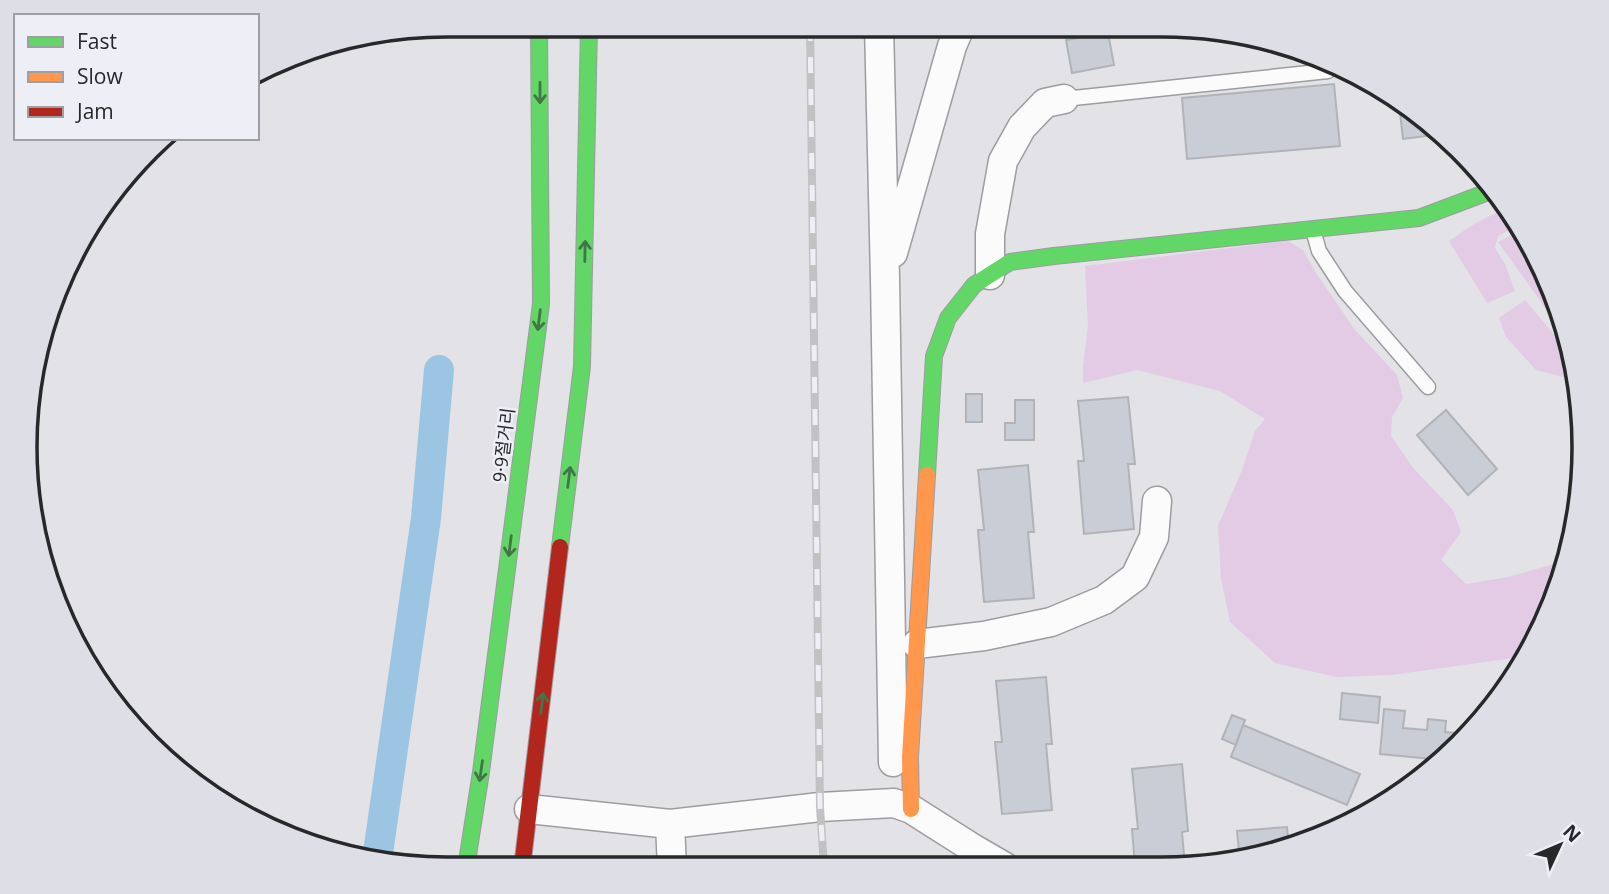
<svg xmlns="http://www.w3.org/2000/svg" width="1609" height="894" font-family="'Open Sans','Noto Sans KR',sans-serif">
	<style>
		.green { fill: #e3cbe6 }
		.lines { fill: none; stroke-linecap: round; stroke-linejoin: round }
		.canal { stroke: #9bc5e2; stroke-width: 30 }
		.building { fill: #c8cdd6; stroke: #b2b3b7; stroke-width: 2 }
		.lane-casing { stroke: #9d9da1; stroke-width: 17 }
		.street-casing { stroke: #9d9da1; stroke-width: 31 }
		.fast-casing { stroke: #9d9da1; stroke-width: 18 }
		.slow-casing { stroke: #9d9da1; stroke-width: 18 }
		.jam-casing { stroke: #9d9da1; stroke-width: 18 }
		.lane { stroke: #fbfbfb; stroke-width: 14 }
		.street { stroke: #fbfbfb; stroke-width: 28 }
		.fast { stroke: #63d668; stroke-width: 16 }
		.slow { stroke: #ff974d; stroke-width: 16 }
		.jam { stroke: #b3261e; stroke-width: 16 }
		.rail-casing { stroke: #c2c2c2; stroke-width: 8 }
		.rail { stroke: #eeeef6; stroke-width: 5; stroke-dasharray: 16; stroke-linecap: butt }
		.oneway { stroke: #427646 }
		.labels { text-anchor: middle; stroke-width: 5; stroke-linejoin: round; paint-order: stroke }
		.street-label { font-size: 18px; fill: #27282a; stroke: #eeeef6 }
		.rim { fill: none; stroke: #27282a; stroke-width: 3.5 }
	</style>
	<rect width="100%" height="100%" fill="#e2e2e7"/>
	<!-- green -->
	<path class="green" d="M1506,208L1515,227L1498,236L1495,248L1505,264L1515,291L1487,303L1449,241L1474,224Z
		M1518,232L1570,338L1569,341L1498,242Z
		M1287,241L1303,250L1316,273L1355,330L1397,375L1403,398L1392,417L1391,436L1414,469L1453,510L1461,532L1441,560L1466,584L1508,577L1561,562L1528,656L1392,675L1336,677L1275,663L1230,622L1221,578L1218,526L1242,470L1255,431L1265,419L1220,391L1137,370L1083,383V366L1088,326L1085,266Z
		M1525,300L1567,350L1571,348L1573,378L1571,379L1536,370L1506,337L1499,318Z"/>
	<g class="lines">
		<!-- canal -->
		<path class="canal" d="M377,860L426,518L439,370"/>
	</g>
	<!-- building -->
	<path class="building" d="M1108,33L1114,65L1072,73L1066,40Z
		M1334,84L1340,146L1187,159L1182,98Z
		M1399,104L1434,135L1403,139Z
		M966,394H982V422H966Z
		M1128,397L1135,464H1128L1134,529L1084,534L1078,461H1084L1078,401Z
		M1015,400H1034V440H1005V423H1015Z
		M1446,410L1497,469L1468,495L1417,435Z
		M1028,465L1034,532H1028L1034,598L984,602L978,530H984L978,470Z
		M1046,677L1052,744H1046L1052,810L1002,814L995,742H1002L996,681Z
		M1342,693L1380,697L1378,723L1340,719Z
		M1384,709L1405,711L1403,728L1427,730L1428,719L1446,721L1445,732L1469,734L1461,745L1443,760L1380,754Z
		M1232,715L1245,720L1236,745L1222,739Z
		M1243,725L1360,774L1347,805L1231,757Z
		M1182,764L1188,831L1182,832L1185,866H1135L1132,829H1138L1132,769Z
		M1287,827L1289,849L1240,861L1237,831Z"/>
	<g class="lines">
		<defs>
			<path id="lane" d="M1064,99L1328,71
				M1313,230L1319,251L1345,291L1428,387"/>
			<path id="street" d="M879,25L885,279L893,762
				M893,253L952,46L961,25
				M990,275V234L1003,161L1022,127L1045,103L1064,99
				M917,644L984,636L1051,622L1104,600L1135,577L1154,537L1157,501
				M529,809L670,824L820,807L894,803L911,809L974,849L1005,867
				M670,824L672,868"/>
			<path id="fast" d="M927,475L934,356L948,318L974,285L1010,262L1054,256L1419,218L1496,189
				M560,547L582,366L589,25
				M466,868L481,772L541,304L539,25"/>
			<path id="slow" d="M911,809L910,757L927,475"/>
			<path id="jam" d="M522,868L560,547"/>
		</defs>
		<!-- lane casing -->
		<use href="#lane" class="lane-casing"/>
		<!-- street casing -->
		<use href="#street" class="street-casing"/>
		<!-- fast casing -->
		<use href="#fast" class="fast-casing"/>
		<!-- slow casing -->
		<use href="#slow" class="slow-casing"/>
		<!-- jam casing -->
		<use href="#jam" class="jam-casing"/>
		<!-- lane -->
		<use href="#lane" class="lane"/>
		<!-- street -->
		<use href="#street" class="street"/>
		<!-- fast -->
		<use href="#fast" class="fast"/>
		<!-- slow -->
		<use href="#slow" class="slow"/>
		<!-- jam -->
		<use href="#jam" class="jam"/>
		<defs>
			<path id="rail" d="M810,25L820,807L824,867"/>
		</defs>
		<!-- rail casing -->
		<use href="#rail" class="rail-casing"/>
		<!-- rail -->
		<use href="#rail" class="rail"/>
	</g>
	<!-- one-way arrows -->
	<defs><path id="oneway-shaft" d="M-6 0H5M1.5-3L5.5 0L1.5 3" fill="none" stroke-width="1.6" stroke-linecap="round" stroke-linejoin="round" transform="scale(1.75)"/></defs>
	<g class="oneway">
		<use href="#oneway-shaft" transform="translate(540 93) rotate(90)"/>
		<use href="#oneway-shaft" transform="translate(585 251) rotate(-89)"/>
		<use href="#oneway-shaft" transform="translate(539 320) rotate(97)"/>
		<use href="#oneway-shaft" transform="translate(569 477) rotate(-83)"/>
		<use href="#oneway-shaft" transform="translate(510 546) rotate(97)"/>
		<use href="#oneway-shaft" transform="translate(542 703) rotate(-83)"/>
		<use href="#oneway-shaft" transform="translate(481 771) rotate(98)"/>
	</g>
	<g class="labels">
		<!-- street labels -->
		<g class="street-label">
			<text transform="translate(504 445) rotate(-83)" y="6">9·9절거리</text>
		</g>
	</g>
	<!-- crop -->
	<path d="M0 0H1609V894H0ZM447 37H1162A410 410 0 0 1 1572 447V447A410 410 0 0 1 1162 857H447A410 410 0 0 1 37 447V447A410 410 0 0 1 447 37Z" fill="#dedee6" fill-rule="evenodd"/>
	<path class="rim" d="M447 37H1162A410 410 0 0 1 1572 447V447A410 410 0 0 1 1162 857H447A410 410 0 0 1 37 447V447A410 410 0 0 1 447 37Z"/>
	<!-- legend -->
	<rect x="14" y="14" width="245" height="126" fill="#eeeef6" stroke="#9e9fa4" stroke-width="2"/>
	<rect x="28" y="37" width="35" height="10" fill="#63d668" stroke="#9e9fa4" stroke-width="2"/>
	<text x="77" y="49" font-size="21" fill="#27282a">Fast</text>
	<rect x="28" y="72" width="35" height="10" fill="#ff974d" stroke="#9e9fa4" stroke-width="2"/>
	<text x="77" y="84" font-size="21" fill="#27282a">Slow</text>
	<rect x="28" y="107" width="35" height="10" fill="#b3261e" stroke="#9e9fa4" stroke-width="2"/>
	<text x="77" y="119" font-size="21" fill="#27282a">Jam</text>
	<!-- north arrow -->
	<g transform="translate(1560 845) rotate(46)" stroke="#eeeef6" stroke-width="5" paint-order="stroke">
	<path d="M0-5L12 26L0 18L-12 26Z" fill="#27282a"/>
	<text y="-10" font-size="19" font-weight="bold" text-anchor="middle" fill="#27282a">N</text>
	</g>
</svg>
